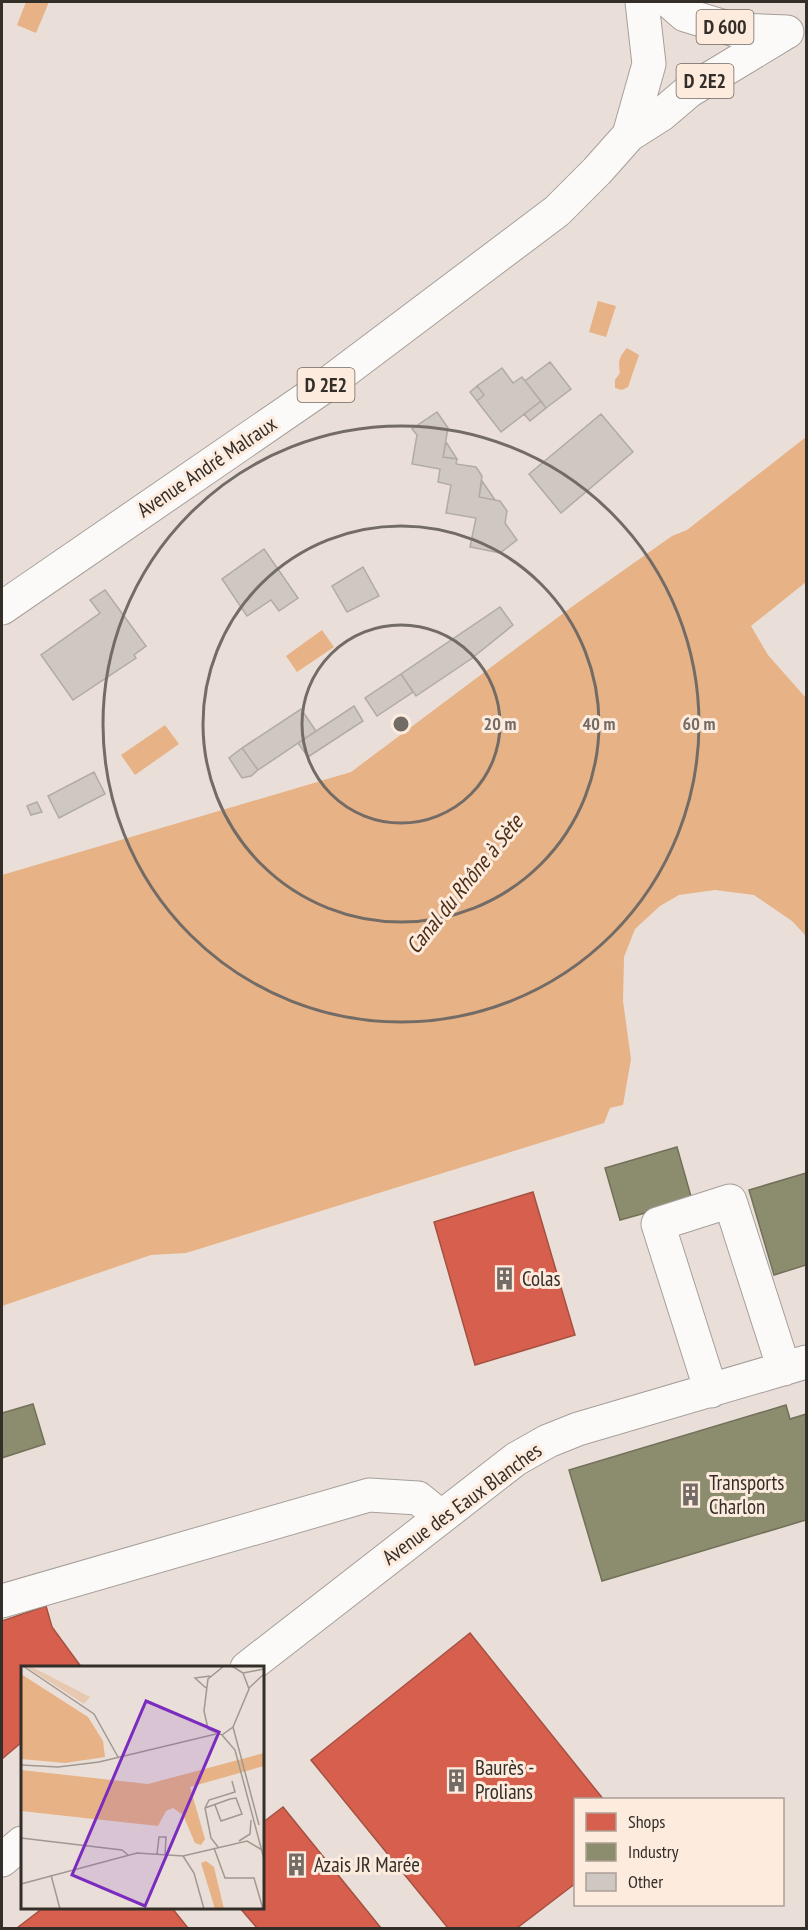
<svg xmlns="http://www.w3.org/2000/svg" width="808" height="1930" font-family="'PT Sans Narrow',sans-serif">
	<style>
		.water { fill: #e7b285 }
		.shops { fill: #d6604d; stroke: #a55142; stroke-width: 1.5 }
		.industry { fill: #8c8c6e; stroke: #727059; stroke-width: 1.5 }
		.building { fill: #cfc7c1; stroke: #b1aaa5; stroke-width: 1.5 }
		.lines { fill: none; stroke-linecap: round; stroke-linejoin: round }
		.minor-casing { stroke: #a69f9a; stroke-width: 35 }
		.major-casing { stroke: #a69f9a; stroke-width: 35 }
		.minor { stroke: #fcfaf9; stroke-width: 33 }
		.major { stroke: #fcfaf9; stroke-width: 33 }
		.ring { fill: none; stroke: #736c66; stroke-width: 3 }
		.labels { text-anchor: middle; stroke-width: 6; stroke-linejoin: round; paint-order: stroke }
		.shield { fill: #fdebde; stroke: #70675f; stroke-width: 1.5 }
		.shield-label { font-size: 20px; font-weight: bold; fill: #342e29 }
		.street-label { font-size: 21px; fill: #342e29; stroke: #fdebde }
		.poi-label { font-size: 21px; fill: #342e29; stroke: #fdebde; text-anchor: start }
		.water-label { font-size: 22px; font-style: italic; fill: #4c2e15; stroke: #fdebde }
		.inset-road { fill: none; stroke: #a19892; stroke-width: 1.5 }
		.view { fill: #7b2cbf; fill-opacity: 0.15; stroke: #7b2cbf; stroke-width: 3 }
		.inset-edge { fill: none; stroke: #342e29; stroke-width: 3 }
		.centre { fill: #736c66; stroke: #fdebde; stroke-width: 3 }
		.ring-label { font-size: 18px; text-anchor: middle; font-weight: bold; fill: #736c66; stroke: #fdebde; stroke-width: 6; stroke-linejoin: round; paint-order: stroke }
	</style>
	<rect width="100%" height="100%" fill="#e9dfd8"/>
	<!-- water -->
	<path class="water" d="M26,2H49L36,33L17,25Z
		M598,301L616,306L606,337L589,332Z
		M627,348L639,355L628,387L622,390L615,388V380L620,373C618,361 619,357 627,348Z
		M806,437V582L751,626L768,655L806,698V936L792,921L754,895L715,890L679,895L660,906L635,929L624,957L623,1001L631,1059L623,1105L610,1108L604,1123L186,1253L151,1255L2,1306V875L351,772L573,606L672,536L687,530Z
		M322,630L334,647L297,672L286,656Z
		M165,725L179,744L135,775L121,755Z"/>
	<!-- shops -->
	<path class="shops" d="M533,1192L575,1335L475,1365L434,1222Z
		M46,1606L52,1627L82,1668H22V1742L2,1759V1621Z
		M470,1633L604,1800H576V1883L517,1928H448L311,1760Z
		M283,1807L381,1928H257L240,1908H262V1823Z
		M43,1908H172L188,1928H17Z"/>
	<!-- industry -->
	<path class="industry" d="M677,1147L692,1200L620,1220L605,1168Z
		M806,1173V1265L774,1275L749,1190Z
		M33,1404L45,1444L2,1458V1413Z
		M786,1405L790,1419L806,1414V1520L602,1581L569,1470Z"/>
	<!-- building -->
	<path class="building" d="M550,362L571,389L546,408L525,381Z
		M502,368L513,383L522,377L541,401L501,432L477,401L484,395L477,386Z
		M477,386L484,395L477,401L470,392Z
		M541,401L546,408L530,421L524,414Z
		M437,412L448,428L443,457L457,459L456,464L476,467L482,476L479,497L500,501L507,511L505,523L517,540L500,553L470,547L476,518L446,513L451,485L438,482L440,469L412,464L417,435L412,429Z
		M601,414L633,452L561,513L529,474Z
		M446,442L457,459L443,457Z
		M482,481L495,500L479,497Z
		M264,549L298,598L279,611L271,600L247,616L222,579Z
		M363,567L379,596L347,612L332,586Z
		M105,590L146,646L134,655L136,658L73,700L41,655L100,613L90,600Z
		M500,607L513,625L471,659L416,696L401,674Z
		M401,674L413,692L377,716L365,698Z
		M354,706L363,721L308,757L298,743Z
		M301,709L316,731L258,770L242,748Z
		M242,748L258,770L251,776L242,778L229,758Z
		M94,772L105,794L59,818L48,796Z
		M37,802L42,812L31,815L27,806Z"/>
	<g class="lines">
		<defs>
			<path id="minor" d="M711,1391L658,1224L730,1201L784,1369
				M2,1601L369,1495L418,1498L440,1516
				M247,1668L516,1459L548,1441L578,1429L806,1362
				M2,1860L22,1843"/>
			<path id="major" d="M670,2L685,15L735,30L787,32
				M629,135L649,64L642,2
				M2,608L322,388L557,211L597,171L629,135L662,114L689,91L785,33"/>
		</defs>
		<!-- minor casing -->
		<use href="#minor" class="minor-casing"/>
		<!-- major casing -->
		<use href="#major" class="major-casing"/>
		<!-- minor -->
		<use href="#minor" class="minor"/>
		<!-- major -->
		<use href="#major" class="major"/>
	</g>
	<!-- distance rings -->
	<g class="ring">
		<circle cx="401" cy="724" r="99"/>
		<circle cx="401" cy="724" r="198"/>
		<circle cx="401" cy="724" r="298"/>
	</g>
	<!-- icons -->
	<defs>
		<symbol id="building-bare" viewBox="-9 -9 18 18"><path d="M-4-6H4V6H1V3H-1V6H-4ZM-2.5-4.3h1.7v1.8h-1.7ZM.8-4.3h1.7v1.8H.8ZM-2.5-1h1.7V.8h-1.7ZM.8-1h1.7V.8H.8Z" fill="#736c66" stroke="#fdebde" stroke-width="2.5" paint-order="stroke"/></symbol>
	</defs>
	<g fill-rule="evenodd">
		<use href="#building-bare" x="488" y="1262" width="33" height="33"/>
		<use href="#building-bare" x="674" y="1478" width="33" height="33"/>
		<use href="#building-bare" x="440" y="1764" width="33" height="33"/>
		<use href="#building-bare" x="280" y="1848" width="33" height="33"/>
	</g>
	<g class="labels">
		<!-- shield labels -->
		<g class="shield">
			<rect x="696.5" y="10" width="57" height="34" rx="4.5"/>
			<rect x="676.5" y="64" width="57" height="34" rx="4.5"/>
			<rect x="297.5" y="368" width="57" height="34" rx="4.5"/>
		</g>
		<g class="shield-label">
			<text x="725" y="34">D 600</text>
			<text x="705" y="88">D 2E2</text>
			<text x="326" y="392">D 2E2</text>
		</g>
		<!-- street labels -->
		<g class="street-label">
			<text transform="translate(207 467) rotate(-34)" y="7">Avenue André Malraux</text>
			<text transform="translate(462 1504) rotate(-36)" y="7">Avenue des Eaux Blanches</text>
		</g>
		<!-- poi labels -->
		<g class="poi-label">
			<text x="522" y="1286">Colas</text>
			<text x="709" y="1490">Transports<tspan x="709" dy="24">Charlon</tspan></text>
			<text x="475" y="1775">Baurès -<tspan x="475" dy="24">Prolians</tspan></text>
			<text x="314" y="1872">Azais JR Marée</text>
		</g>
		<!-- water labels -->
		<g class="water-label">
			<text transform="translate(464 884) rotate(-51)" y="8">Canal du Rhône à Sète</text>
		</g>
	</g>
	<!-- overview -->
	<g transform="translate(21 1666)">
		<rect width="243" height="243" fill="#e9dfd8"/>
		<path d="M4,0H9L69,31L63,38Z" fill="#e7c8b0"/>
		<path d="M0,8L67,51L82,75L84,91L44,97L0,93ZM243,87V100L169,121L184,173L180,179L174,177L162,149L152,142L145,145L137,160L0,145V104L127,118ZM185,195L193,201L203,243H194L180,197Z" fill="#e7b285"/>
		<path class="inset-road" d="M2,0L73,48L97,91M203,0L187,13L183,45L187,63L201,69L212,61L228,23L222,7L211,0M222,7L243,3M185,22L174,12L189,10M228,22L243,8M212,61L238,159M201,69L214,84L243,193M0,99L37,101L78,96L195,68M184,142L209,133L215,132L221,148L200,155L194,139M0,172L101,184L107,189M218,175L229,168L230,154M197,181L190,172L184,142L188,134L214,126L211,115M193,182L204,212H233L242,243M136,188L138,171H145L144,189M162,190L173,207L183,243M30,209L39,243M0,218L116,187L162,190L226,175L241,184"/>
		<path class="view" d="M125,35L198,66L124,240L51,209Z"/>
		<rect width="243" height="243" class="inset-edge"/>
	</g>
	<circle cx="401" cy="724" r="9" class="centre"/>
	<g class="ring-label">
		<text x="500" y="730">20 m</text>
		<text x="599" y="730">40 m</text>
		<text x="699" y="730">60 m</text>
	</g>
	<!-- border -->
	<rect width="808" height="1930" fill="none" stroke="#342e29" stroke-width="6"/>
	<!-- legend -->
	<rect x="574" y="1798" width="210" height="108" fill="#fdebde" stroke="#ad9f96" stroke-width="1.5"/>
	<rect x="586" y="1813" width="30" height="18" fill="#d6604d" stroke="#ad9f96" stroke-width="1.5"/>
	<text x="628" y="1828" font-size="18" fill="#342e29">Shops</text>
	<rect x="586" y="1843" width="30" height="18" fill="#8c8c6e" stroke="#ad9f96" stroke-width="1.5"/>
	<text x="628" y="1858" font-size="18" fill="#342e29">Industry</text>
	<rect x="586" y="1873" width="30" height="18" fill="#cfc7c1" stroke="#ad9f96" stroke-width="1.5"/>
	<text x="628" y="1888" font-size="18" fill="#342e29">Other</text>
</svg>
